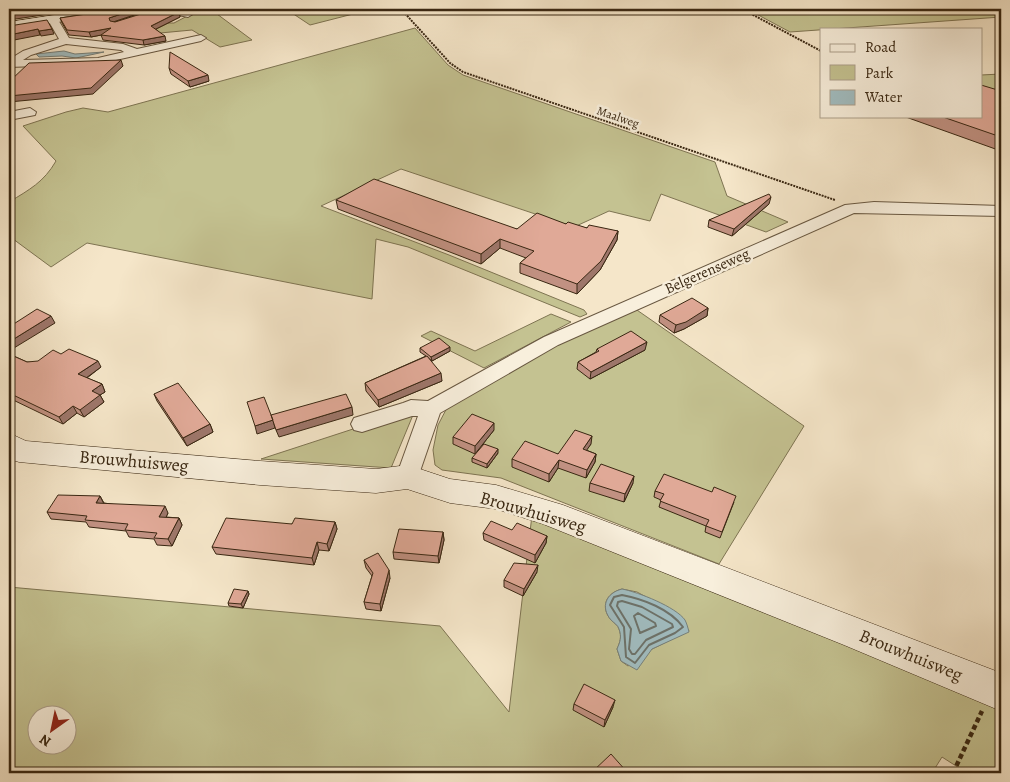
<svg xmlns="http://www.w3.org/2000/svg" width="1010" height="782" font-family="Alegreya,serif">
	<style>
		.green { fill: #c4c291; stroke: #7e7452; fill-rule: evenodd }
		.water { fill: #a1bdc1; stroke: #77817b }
		.lines { fill: none; stroke-linecap: round; stroke-linejoin: round }
		.shore { stroke: #6d726a; stroke-width: 2 }
		.street-casing { stroke: #685740; stroke-width: 2 }
		.secondary-casing { stroke: #392712; stroke-width: 1 }
		.path-far1 { stroke: #392712; stroke-width: 2; stroke-dasharray: 2 1; stroke-linecap: butt }
		.path { stroke: #392712; stroke-width: 4.5; stroke-dasharray: 5 3; stroke-linecap: butt }
		.street { fill: #f8efdc; fill-rule: evenodd }
		.secondary { fill: #f8efdc; fill-rule: evenodd }
		.wall { fill: #c19182; stroke: #392712 }
		.shaded-wall { fill: #9d766a; stroke: #392712 }
		.building { fill: #e0a997; stroke: #392712 }
		.labels { text-anchor: middle; stroke-width: 5; stroke-linejoin: round; paint-order: stroke }
		.far-street-label { font-size: 12px; fill: #392712; stroke: #f8efdc }
		.street-label { font-size: 15px; fill: #392712; stroke: #f8efdc }
		.near-street-label { font-size: 18px; fill: #392712; stroke: #f8efdc }
	</style>
	<rect width="100%" height="100%" fill="#f5e6c9"/>
	<filter id="stains"><feTurbulence type="fractalNoise" baseFrequency=".004" numOctaves="4"/><feColorMatrix values="0 0 0 0 .2 0 0 0 0 .09 0 0 0 0 .02 0 0 0 .5 -.17"/></filter>
	<radialGradient id="worn" r=".72"><stop offset=".6" stop-color="#630" stop-opacity="0"/><stop offset="1" stop-color="#630" stop-opacity=".3"/></radialGradient>
	<!-- green -->
	<path class="green" d="M286,9H344L353,14L310,25Z
		M747,9H1001V17L790,32Z
		M195,12L217,14L252,40L220,47L192,30L160,33L153,29L163,23H174Z
		M415,28L448,65L463,75L715,162L727,196L788,222L766,232L661,194L650,221L609,211L574,227L401,169L321,206L449,255L584,310L587,314L580,317L408,247L376,239L372,299L87,243L51,267L9,236V202C29,190 44,182 56,161L23,126L66,112L83,108L108,112Z
		M1001,74V97L981,88V75Z
		M634,308L804,426L719,564L501,478L442,470L435,465L433,450L438,425L449,404L549,348Z
		M551,314L571,322L484,368L421,336L431,331L475,351Z
		M396,415H413L391,468L261,459Z
		M532,515L1001,704V773H967L942,757L932,773H9V587L440,626L509,712ZM622,589L637,592L679,615L689,631L652,649L628,666L621,661L617,649C620,642 622,637 619,629C618,625 614,623 611,620C600,607 606,593 622,589ZM38,714H68V744H38Z"/>
	<!-- water -->
	<path class="water" d="M64,51L75,54L104,52L76,58L62,56L39,57L36,54Z
		M622,589C638,592 676,607 685,620C687,624 688,628 689,632L652,649L637,670L621,661L617,649C620,642 622,637 619,629C618,625 614,623 611,620C600,607 606,593 622,589Z"/>
	<g class="lines">
		<!-- shore -->
		<path class="shore" d="M622,595C643,599 670,609 683,627L675,633L649,645L635,663L626,657L624,627L610,605L614,597Z
			M622,601L642,607L672,624L673,627L646,640L635,654H632L629,649L631,629L617,606L618,602Z
			M638,613L655,623L656,626L640,633L634,616Z"/>
		<defs>
			<path id="street" d="M157,9H176L192,12L193,14L188,17L159,11Z
				M53,17L57,18L69,38L123,44L137,49L201,35L206,38L201,41L98,64L9,67L10,59L23,51L59,39L48,20ZM66,44L121,50L124,52L98,58L23,60L31,55Z
				M30,108L36,112L35,115L9,120V112Z
				M874,202L1001,206V216L854,213L558,345L440,413L416,483L408,486L400,483L396,477L418,416H412L362,432L354,430L351,424L354,418L403,403L411,400L428,401L544,337L845,205Z"/>
			<path id="secondary" d="M94,9H120L114,13L9,30V22Z
				M9,433L26,441L260,461L376,469L408,465L450,479L496,485L563,505L1001,673V711L844,645L543,524L496,509L450,503L407,489L376,493L260,485L19,462L9,459Z"/>
		</defs>
		<!-- street casing -->
		<use href="#street" class="street-casing"/>
		<!-- secondary casing -->
		<use href="#secondary" class="secondary-casing"/>
		<!-- path-far1 -->
		<path class="path-far1" d="M401,9L450,63L463,72L835,200
			M742,9L821,51"/>
		<!-- path -->
		<path class="path" d="M953,773L982,711"/>
		<!-- street -->
		<use href="#street" class="street"/>
		<!-- secondary -->
		<use href="#secondary" class="secondary"/>
	</g>
	<!-- wall -->
	<path class="wall" d="M115,9H152L115,22L179,12L180,17L156,29L166,41L144,45L103,40L101,35L91,37L69,35L62,23L60,18L113,10Z
		M183,9H202L194,11Z
		M298,9H328L304,13Z
		M169,68L209,81L190,87L171,74Z
		M1001,91V151L903,116H981Z
		M336,200L517,229L566,224L587,228L618,231L617,240L600,270L577,294L520,273V263L526,258L500,248L481,264L338,209Z
		M769,204L732,236L708,227L709,220Z
		M708,308L707,316L684,329L674,333L659,322L660,315Z
		M420,348L450,351L432,361L427,357L442,381L379,407L366,391L365,383L426,356L420,352Z
		M597,349L645,350L590,379L577,369L578,362L596,352Z
		M9,354L27,362L101,367L87,378L102,384L105,392L100,395L104,402L84,417L77,413L63,424L9,398Z
		M154,394L210,424L213,432L187,446L157,401Z
		M494,430L475,454L453,444V437Z
		M591,444L586,450L596,454L595,462L586,478L558,468L549,482L512,467V459L558,454Z
		M498,453L487,468L472,462V458Z
		M590,483H633L624,502L589,491Z
		M655,491L734,502L720,538L705,532L706,526L659,507L661,500L654,497Z
		M100,496L104,503L168,513L166,517L179,518L182,525L172,546L157,545L154,539L129,537L126,531L89,527L86,522L51,519L47,512Z
		M335,522L337,529L329,551L319,550L314,565L216,554L212,547L292,524Z
		M443,532L444,540L439,563L394,559L393,552Z
		M483,533L547,536L546,543L535,563L484,540Z
		M364,560L390,578L381,611L366,609L364,602L372,576L366,568Z
		M537,572L523,596L504,587V580Z
		M248,591L249,594L243,608L229,606L228,603Z
		M574,704L613,707L604,727L573,710Z"/>
	<!-- shaded-wall -->
	<path class="shaded-wall" d="M50,9H83L9,20V15Z
		M137,9H152L110,23L109,18Z
		M193,9H202L194,11Z
		M303,9H328L304,13Z
		M179,12L180,17L152,31L151,26Z
		M111,28L112,33L91,37L89,32Z
		M38,29L40,35L9,41V35Z
		M52,29L54,34L41,36L39,31Z
		M165,36L166,41L144,45L143,40Z
		M121,60L123,66L93,94L9,102V96Z
		M208,75L209,81L190,87L188,81Z
		M771,197L769,204L732,236L734,229Z
		M618,231L617,240L600,270L577,294V284Z
		M500,239V248L481,264V254Z
		M708,308L707,316L684,329L674,333L676,325Z
		M51,316L55,323L9,351V342Z
		M647,342L645,350L590,379L591,372Z
		M450,347V351L432,361L431,357Z
		M98,361L101,367L82,381L78,374Z
		M441,373L442,381L379,407L378,400Z
		M102,384L105,392L100,395L104,402L84,417L80,410L92,391Z
		M73,406L77,413L63,424L59,417Z
		M352,407L353,415L279,437L276,430Z
		M273,420L275,428L257,434L255,426Z
		M494,423V430L475,454V446Z
		M210,424L213,432L187,446L183,438Z
		M592,436L591,444L582,457L583,449Z
		M498,449V453L487,468V464Z
		M596,454L595,462L586,478L587,470Z
		M559,460L558,468L549,482V474Z
		M634,476L633,483L624,502L625,494Z
		M100,496L104,504L96,503Z
		M165,506L168,513L163,524L159,517Z
		M179,518L182,525L172,546L168,539Z
		M335,522L337,529L329,551L327,544Z
		M443,532L444,540L439,563L438,556Z
		M547,536L546,543L535,563V555Z
		M317,542L319,550L314,565L312,558Z
		M538,565L537,572L523,596L524,589Z
		M389,570L390,578L381,611L380,604Z
		M248,591L249,594L243,608L241,604Z
		M615,700L613,707L604,727L605,720Z"/>
	<!-- building -->
	<path class="building" d="M9,9H50L9,15Z
		M115,9H137L109,18L110,21L115,22L157,9L179,12L151,26L165,36L143,40L101,35L111,28L89,32L67,30L60,18L113,10Z
		M47,20L52,29L39,31L38,29L9,35V26Z
		M170,52L208,75L188,81L169,68Z
		M121,60L91,88L9,96V83L11,80L29,63Z
		M981,85L1001,91V98L999,99L1001,100V137L940,116H981Z
		M374,179L517,229L537,213L566,224L568,222L587,228L589,225L618,231L601,261L577,284L520,263L534,251L500,239L481,254L336,200Z
		M769,194L771,197L734,229L709,220Z
		M692,298L708,308L686,322L676,325L660,315Z
		M37,309L51,316L9,342V327Z
		M631,331L647,342L591,372L578,362L599,351L597,349Z
		M439,338L450,347L431,357L420,348Z
		M69,349L98,361L78,374L102,384L92,391L100,395L80,410L73,406L59,417L9,393V354L27,362L38,361L53,350L61,354Z
		M427,356L441,373L378,400L365,383Z
		M178,383L210,424L183,438L154,394Z
		M346,394L352,407L276,430L271,415Z
		M264,397L273,420L255,426L247,402Z
		M472,414L494,423L475,446L453,437Z
		M575,430L592,436L583,449L596,454L587,470L559,460L549,474L512,459L525,441L558,454Z
		M484,444L498,449L487,464L472,458Z
		M601,464L634,476L625,494L590,483Z
		M664,474L712,492L714,487L736,496L722,532L706,526L709,520L660,501L664,494L655,491Z
		M58,495L100,496L96,503L165,506L159,517L179,518L168,539L154,538L157,533L125,530L128,524L85,520L87,516L47,512Z
		M226,518L292,524L295,518L335,522L327,544L317,542L312,558L212,547Z
		M491,521L512,530L517,523L547,536L535,555L483,533Z
		M399,529L443,532L438,556L393,552Z
		M378,553L389,570L380,604L364,602L373,573L364,560Z
		M514,563L538,565L524,589L504,580Z
		M234,589L248,591L241,604L228,603Z
		M584,684L615,700L605,720L574,704Z
		M611,754L627,772L626,773H591Z"/>
	<g class="labels">
		<!-- far-street labels -->
		<g class="far-street-label">
			<text transform="translate(618 117) rotate(19)" y="4">Maalweg</text>
		</g>
		<!-- street labels -->
		<g class="street-label">
			<text transform="translate(707 271) rotate(-24)" y="5">Belgerenseweg</text>
		</g>
		<!-- near-street labels -->
		<g class="near-street-label">
			<text transform="translate(134 461) rotate(5)" y="6">Brouwhuisweg</text>
			<text transform="translate(533 512) rotate(16)" y="6">Brouwhuisweg</text>
			<text transform="translate(911 655) rotate(22)" y="6">Brouwhuisweg</text>
		</g>
	</g>
	<!-- margin -->
	<rect width="1010" height="782" fill="none" stroke="#f5e6c9" stroke-width="30"/>
	<rect x="10" y="10" width="990" height="762" fill="none" stroke="#392712" stroke-width="2.5"/>
	<rect x="15" y="15" width="980" height="752" fill="none" stroke="#392712"/>
	<!-- legend -->
	<rect x="820" y="28" width="162" height="90" fill="#f8efdc" stroke="#ac9f8b"/>
	<rect x="830" y="44" width="25" height="8" fill="#f8efdc" stroke="#ac9f8b"/>
	<text x="865" y="52" font-size="15" fill="#392712">Road</text>
	<rect x="830" y="65" width="25" height="15" fill="#c4c291" stroke="#ac9f8b"/>
	<text x="865" y="78" font-size="15" fill="#392712">Park</text>
	<rect x="830" y="90" width="25" height="15" fill="#a1bdc1" stroke="#ac9f8b"/>
	<text x="865" y="102" font-size="15" fill="#392712">Water</text>
	<!-- north arrow -->
	<g transform="translate(52 730) rotate(213)"><circle r="24" fill="#f8efdc" stroke="#ac9f8b"/>
	<path d="M0-4L9 19L0 12L-9 19Z" fill="#8f2418"/>
	<text y="-8" font-size="14" font-weight="bold" text-anchor="middle" fill="#392712">N</text>
	</g>
	<rect width="100%" height="100%" filter="url(#stains)"/>
	<rect width="100%" height="100%" fill="url(#worn)"/>
</svg>
